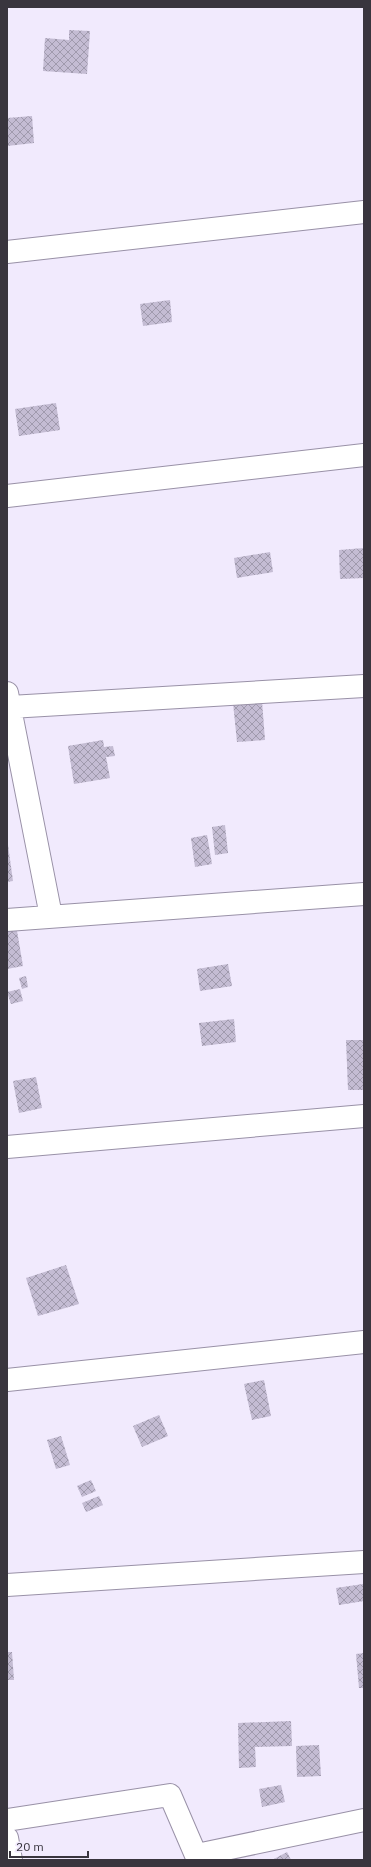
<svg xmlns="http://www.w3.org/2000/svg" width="371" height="1867" font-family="'IBM Plex Sans',sans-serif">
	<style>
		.building { fill: url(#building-cross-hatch) }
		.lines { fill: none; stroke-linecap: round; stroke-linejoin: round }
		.minor-casing { stroke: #9991a7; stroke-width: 24 }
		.minor { stroke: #fff; stroke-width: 22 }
	</style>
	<defs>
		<pattern id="building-cross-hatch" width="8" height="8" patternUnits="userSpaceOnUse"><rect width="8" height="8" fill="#c4bcd3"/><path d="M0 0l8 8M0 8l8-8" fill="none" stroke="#a09aad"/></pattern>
	</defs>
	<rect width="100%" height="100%" fill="#f1eafd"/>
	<!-- building -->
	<path class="building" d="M69,30L90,31L87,74L43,71L45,38L69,40Z
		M32,116L34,143L7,146V118Z
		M170,300L172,322L143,326L140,304Z
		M56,403L60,430L19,436L15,409Z
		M364,548V578L340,579L339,550Z
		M270,552L273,572L237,578L234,558Z
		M262,701L265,740L237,742L233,703Z
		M103,740L104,747L113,746L115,756L106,757L110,778L74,784L68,746Z
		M225,825L228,853L215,855L212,827Z
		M207,835L212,864L195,867L191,838Z
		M8,845L13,881L7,882V846Z
		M16,925L23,966L7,969V926Z
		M228,964L232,986L200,991L197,969Z
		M26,976L28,987L22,989L19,978Z
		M20,989L23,1001L11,1004L7,992Z
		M234,1019L236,1042L202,1046L199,1023Z
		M346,1040H364V1090H348Z
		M36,1077L42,1108L19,1113L13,1081Z
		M66,1265L79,1304L38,1316L26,1278Z
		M264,1380L271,1416L252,1420L244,1384Z
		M159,1415L168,1436L142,1447L133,1426Z
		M61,1436L70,1465L56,1469L47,1440Z
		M91,1480L96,1491L82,1497L77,1486Z
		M99,1496L103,1505L86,1512L82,1503Z
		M363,1584L364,1601L339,1605L336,1588Z
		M7,1652H12L14,1680H7Z
		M364,1653V1688H359L356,1654Z
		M291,1721L292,1746L255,1747L256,1767L239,1768L238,1723Z
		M319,1745L321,1776L297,1777L296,1746Z
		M281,1785L285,1802L262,1807L259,1789Z
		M287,1852L291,1860H272Z"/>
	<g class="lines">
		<defs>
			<path id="minor" d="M7,252L364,212
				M7,496L364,455
				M7,693L51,916
				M10,707L364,686
				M7,920L364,894
				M7,1147L364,1116
				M7,1380L364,1342
				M7,1585L364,1562
				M7,1820L170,1795L198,1860
				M7,1838L11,1860
				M197,1855L364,1820"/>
		</defs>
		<!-- minor casing -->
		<use href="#minor" class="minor-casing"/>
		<!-- minor -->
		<use href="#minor" class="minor"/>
	</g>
	<!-- border -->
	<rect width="371" height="1867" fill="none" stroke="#39353e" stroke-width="16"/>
	<!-- scale -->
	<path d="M10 1851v6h78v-6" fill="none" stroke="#39353e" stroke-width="2"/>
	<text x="16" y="1851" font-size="12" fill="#39353e" stroke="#f1eafd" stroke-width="3" paint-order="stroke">20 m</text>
</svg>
